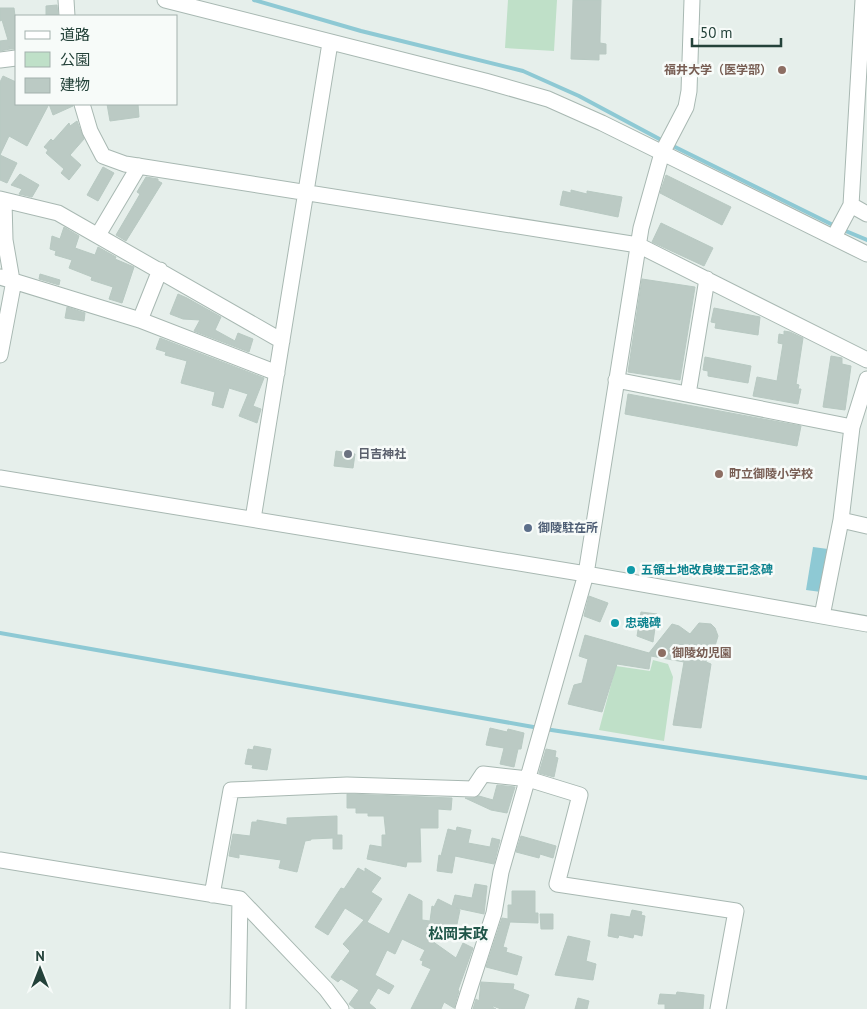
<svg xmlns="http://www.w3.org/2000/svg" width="867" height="1009" font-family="'PT Sans','Noto Sans JP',sans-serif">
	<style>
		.green { fill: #bfe0c8 }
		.water { fill: #8ec9d4 }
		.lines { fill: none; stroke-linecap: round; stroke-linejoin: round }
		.stream { stroke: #8ec9d4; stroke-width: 4 }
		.building { fill: #bbcac4; stroke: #b8c9c2 }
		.minor-casing { stroke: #a8b8b2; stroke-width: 17 }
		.minor { stroke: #fff; stroke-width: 15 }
		.education-dot { fill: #8d6e63; stroke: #f7fbf9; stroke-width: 2 }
		.worship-dot { fill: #6b7280; stroke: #f7fbf9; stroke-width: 2 }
		.service-dot { fill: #5c6f8a; stroke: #f7fbf9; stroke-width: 2 }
		.culture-dot { fill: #0f9aa8; stroke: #f7fbf9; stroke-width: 2 }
		.labels { text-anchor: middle; stroke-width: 5; stroke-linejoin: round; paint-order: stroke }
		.education-label { font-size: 12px; font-weight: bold; fill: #785e54; stroke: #f7fbf9; text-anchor: start }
		.worship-label { font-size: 12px; font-weight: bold; fill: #5b616d; stroke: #f7fbf9; text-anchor: start }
		.service-label { font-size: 12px; font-weight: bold; fill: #4e5e75; stroke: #f7fbf9; text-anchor: start }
		.culture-label { font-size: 12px; font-weight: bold; fill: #0d838f; stroke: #f7fbf9; text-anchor: start }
		.quarter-label { font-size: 15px; font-weight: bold; fill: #1f5548; stroke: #f7fbf9 }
	</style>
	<rect width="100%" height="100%" fill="#e6efeb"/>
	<!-- green -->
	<path class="green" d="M508,0H557L554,51L505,48Z
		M653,660L668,664L673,677L664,741L599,730L616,666L650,671Z"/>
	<!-- water -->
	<path class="water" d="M813,547L828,549L821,592L806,590Z"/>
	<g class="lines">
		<!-- stream -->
		<path class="stream" d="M254,0L361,31L523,71L579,96L665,142
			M671,145L835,226
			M841,229L867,240
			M0,633L539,728
			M545,729L867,778"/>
	</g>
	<!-- building -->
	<path class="building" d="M573,0H601L600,38V43L606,44V54H599V60L571,59Z
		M57,5L58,16H46V6Z
		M0,8H14L16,24V49H10L9,46L10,49L0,51V41L8,40L2,20L0,21Z
		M3,76L16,82V104H73V106L53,115L49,104L27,146L9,136L0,155V82Z
		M107,104H138L139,117L110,121Z
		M77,121L84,139L70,155L81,165L69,180L61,173L64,169L46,153L48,150L44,147L51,139L53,141L69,123L70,126Z
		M0,155L17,163L7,183L0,180Z
		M103,167L114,173L98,201L87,195Z
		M20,174L39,185L32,197L19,194L22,189L11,185Z
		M666,175L731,207L722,225L660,193Z
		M146,177L158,179V181L162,183L126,241L116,235L136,201L140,194L137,192Z
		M571,190L587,194V191L622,197L618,217L560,205L563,191L571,193Z
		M661,223L713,248L704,266L652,242Z
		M64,227L79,236L75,248L95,255L98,247L116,257L115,259L134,267L122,303L109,299L113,287L91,280L92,277L69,268L72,260L55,255L56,251L50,249L52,236L60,239Z
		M40,274L60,280L59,285L39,279Z
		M642,279L695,287L680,380L628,372Z
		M178,294L187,298L221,317L215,330L235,341L238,333L253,339L249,352L194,331L200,320L183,319L170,314Z
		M67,307L85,313L84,321L65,318Z
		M714,308L760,317L758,335L715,328L716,323L711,322Z
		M784,331L790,332L803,338L796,384L799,385L798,389H801L798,404L753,396L757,377L777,381L783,344L778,343L779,334L784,335Z
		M160,338L264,378L253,406L261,409L257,423L239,416L248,394L229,388L223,408L212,405L215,392L181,383L187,361L165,355L166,352L156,349Z
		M831,356L842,358V364L851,366L845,410L823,407Z
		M705,357L751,366L748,383L708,376V371L703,370Z
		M628,394L801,426L797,446L625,414Z
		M336,451L355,454L353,468L334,466Z
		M589,596L608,603L600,622L584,616Z
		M641,612L657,614L653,642L637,636Z
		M699,623L711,624L715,628L718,636L715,646L708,651L706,662L711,664L701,728L673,725L684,662L651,656L649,669L617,664L602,712L568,704L574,685L582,683L588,659L579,656L585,635L649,653L672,624L679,626L690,634Z
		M490,728L507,732L508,729L524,733L521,749H518L514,767L500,764L504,748L486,745Z
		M254,746L271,749L267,770L252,768L253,765L245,764L248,749L253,750Z
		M546,749L556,751L555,757L558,758L554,777L539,773Z
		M497,785L515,787L507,813L491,810L465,798H473L479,796L493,800Z
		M347,794L452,798L451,810L438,809V828H420L421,862H407L406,867L367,859L370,845L382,847V835H386L384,816H368V813H356V808H347Z
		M337,816V835H342V849H333V838L311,839V840L305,841L297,872L279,868L281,860L239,854V858L229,856L233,834L250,836L252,822H257V820L287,825V818Z
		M457,827L471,830L468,843L490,847L492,838L500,840L494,864L455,856L452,873L437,871L439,855L441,856L448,829L456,831Z
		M521,836L556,846L553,858L540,854L539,858L516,852Z
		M358,868L365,872V868L381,878L371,892L382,899L367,922L389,934L409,894L422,901V920L430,921L432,906L434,907L438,899L452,906L455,895L472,898L475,884L487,886L484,914L456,908L460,910L456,929L440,926L432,941L456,958L463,943L473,948L458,990L459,991L454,1008L444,1002L441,1009H411L431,969L422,965L423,961L420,960L425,950L402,939L395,954L387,950L375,975L394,986L389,994L378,988L369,1003L376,1009H355L349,1004L359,990L341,979L338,982L331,977L350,951L343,944L364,920L345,908L328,935L315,927L341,888L344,889Z
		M512,891H535V913H538V923L510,922L503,947L507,948L506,952L522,957L517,975L486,967L502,918L508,919V905H512Z
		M632,910L642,912L641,915L645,916L642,936L634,934L633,938L619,935L618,938L608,936L611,914L630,917Z
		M540,914H553V929H541Z
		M568,936L590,941L586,961L596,964L593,980L555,975Z
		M481,982L514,984L513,989L529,995L524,1009H501L493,1006L492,1007L496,1009H473L476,999L479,1001Z
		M677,992L704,995L703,1009H665V1004H658L660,994L676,995Z
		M578,998L589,1001L587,1009H575Z"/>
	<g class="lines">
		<defs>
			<path id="minor" d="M66,0L67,16
				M165,0L485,81L548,99L602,123L867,254
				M0,60L16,58
				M82,104L90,131L103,156L125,164L638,245L867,360
				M0,199L58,213L282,341
				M851,205L867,214
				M98,235L139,166
				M834,237L851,205L863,0
				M0,277L140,320L277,373
				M140,320L160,270
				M0,355L13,286L5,240L4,201
				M616,380L852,427
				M688,394L707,279
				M0,478L586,574L867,624
				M253,519L330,43
				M841,520L867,526
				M822,616L841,520L852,427L867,379
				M0,860L240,899L326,989L341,1009
				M212,895L231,790L347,785L473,789L483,774L528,779L580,795L557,884L736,911L718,1009
				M238,1009L240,899
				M463,1009L494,913L501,872L586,574L641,228L662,153L686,107L689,91L692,0"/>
		</defs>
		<!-- minor casing -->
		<use href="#minor" class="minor-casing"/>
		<!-- minor -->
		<use href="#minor" class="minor"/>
	</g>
	<!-- markers -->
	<g class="education-dot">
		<circle cx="782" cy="70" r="5"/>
		<circle cx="719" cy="474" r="5"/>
		<circle cx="662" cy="653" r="5"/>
	</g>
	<circle class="worship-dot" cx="348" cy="454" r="5"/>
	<circle class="service-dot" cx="528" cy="528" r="5"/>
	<g class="culture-dot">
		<circle cx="631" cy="570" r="5"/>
		<circle cx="615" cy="623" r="5"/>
	</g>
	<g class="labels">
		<!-- education labels -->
		<g class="education-label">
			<text x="772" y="74" text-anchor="end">福井大学（医学部）</text>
			<text x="729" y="478">町立御陵小学校</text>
			<text x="672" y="657">御陵幼児園</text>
		</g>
		<!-- worship labels -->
		<g class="worship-label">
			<text x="358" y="458">日吉神社</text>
		</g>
		<!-- service labels -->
		<g class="service-label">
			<text x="538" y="532">御陵駐在所</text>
		</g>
		<!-- culture labels -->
		<g class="culture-label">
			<text x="641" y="574">五領土地改良竣工記念碑</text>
			<text x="625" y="627">忠魂碑</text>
		</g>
		<!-- quarter labels -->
		<g class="quarter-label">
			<text x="458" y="939">松岡末政</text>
		</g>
	</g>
	<!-- legend -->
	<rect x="15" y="15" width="162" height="90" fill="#f7fbf9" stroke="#a3b1ad"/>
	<rect x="25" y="31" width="25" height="8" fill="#ffffff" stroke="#a3b1ad"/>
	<text x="60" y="40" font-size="15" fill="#24423a">道路</text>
	<rect x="25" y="52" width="25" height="15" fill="#bfe0c8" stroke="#a3b1ad"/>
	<text x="60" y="65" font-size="15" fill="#24423a">公園</text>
	<rect x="25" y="78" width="25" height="15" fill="#bbcac4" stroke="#a3b1ad"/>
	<text x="60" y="90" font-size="15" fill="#24423a">建物</text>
	<!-- north arrow -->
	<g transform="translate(40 969)" stroke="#f7fbf9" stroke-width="4" paint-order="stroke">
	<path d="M0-4L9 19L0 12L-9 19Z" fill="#24423a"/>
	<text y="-8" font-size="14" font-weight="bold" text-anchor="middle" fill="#24423a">N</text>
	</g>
	<!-- scale -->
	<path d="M692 38v8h89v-8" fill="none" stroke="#24423a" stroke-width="2.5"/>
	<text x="700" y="38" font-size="15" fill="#24423a" stroke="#f7fbf9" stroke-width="4" paint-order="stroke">50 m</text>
</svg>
